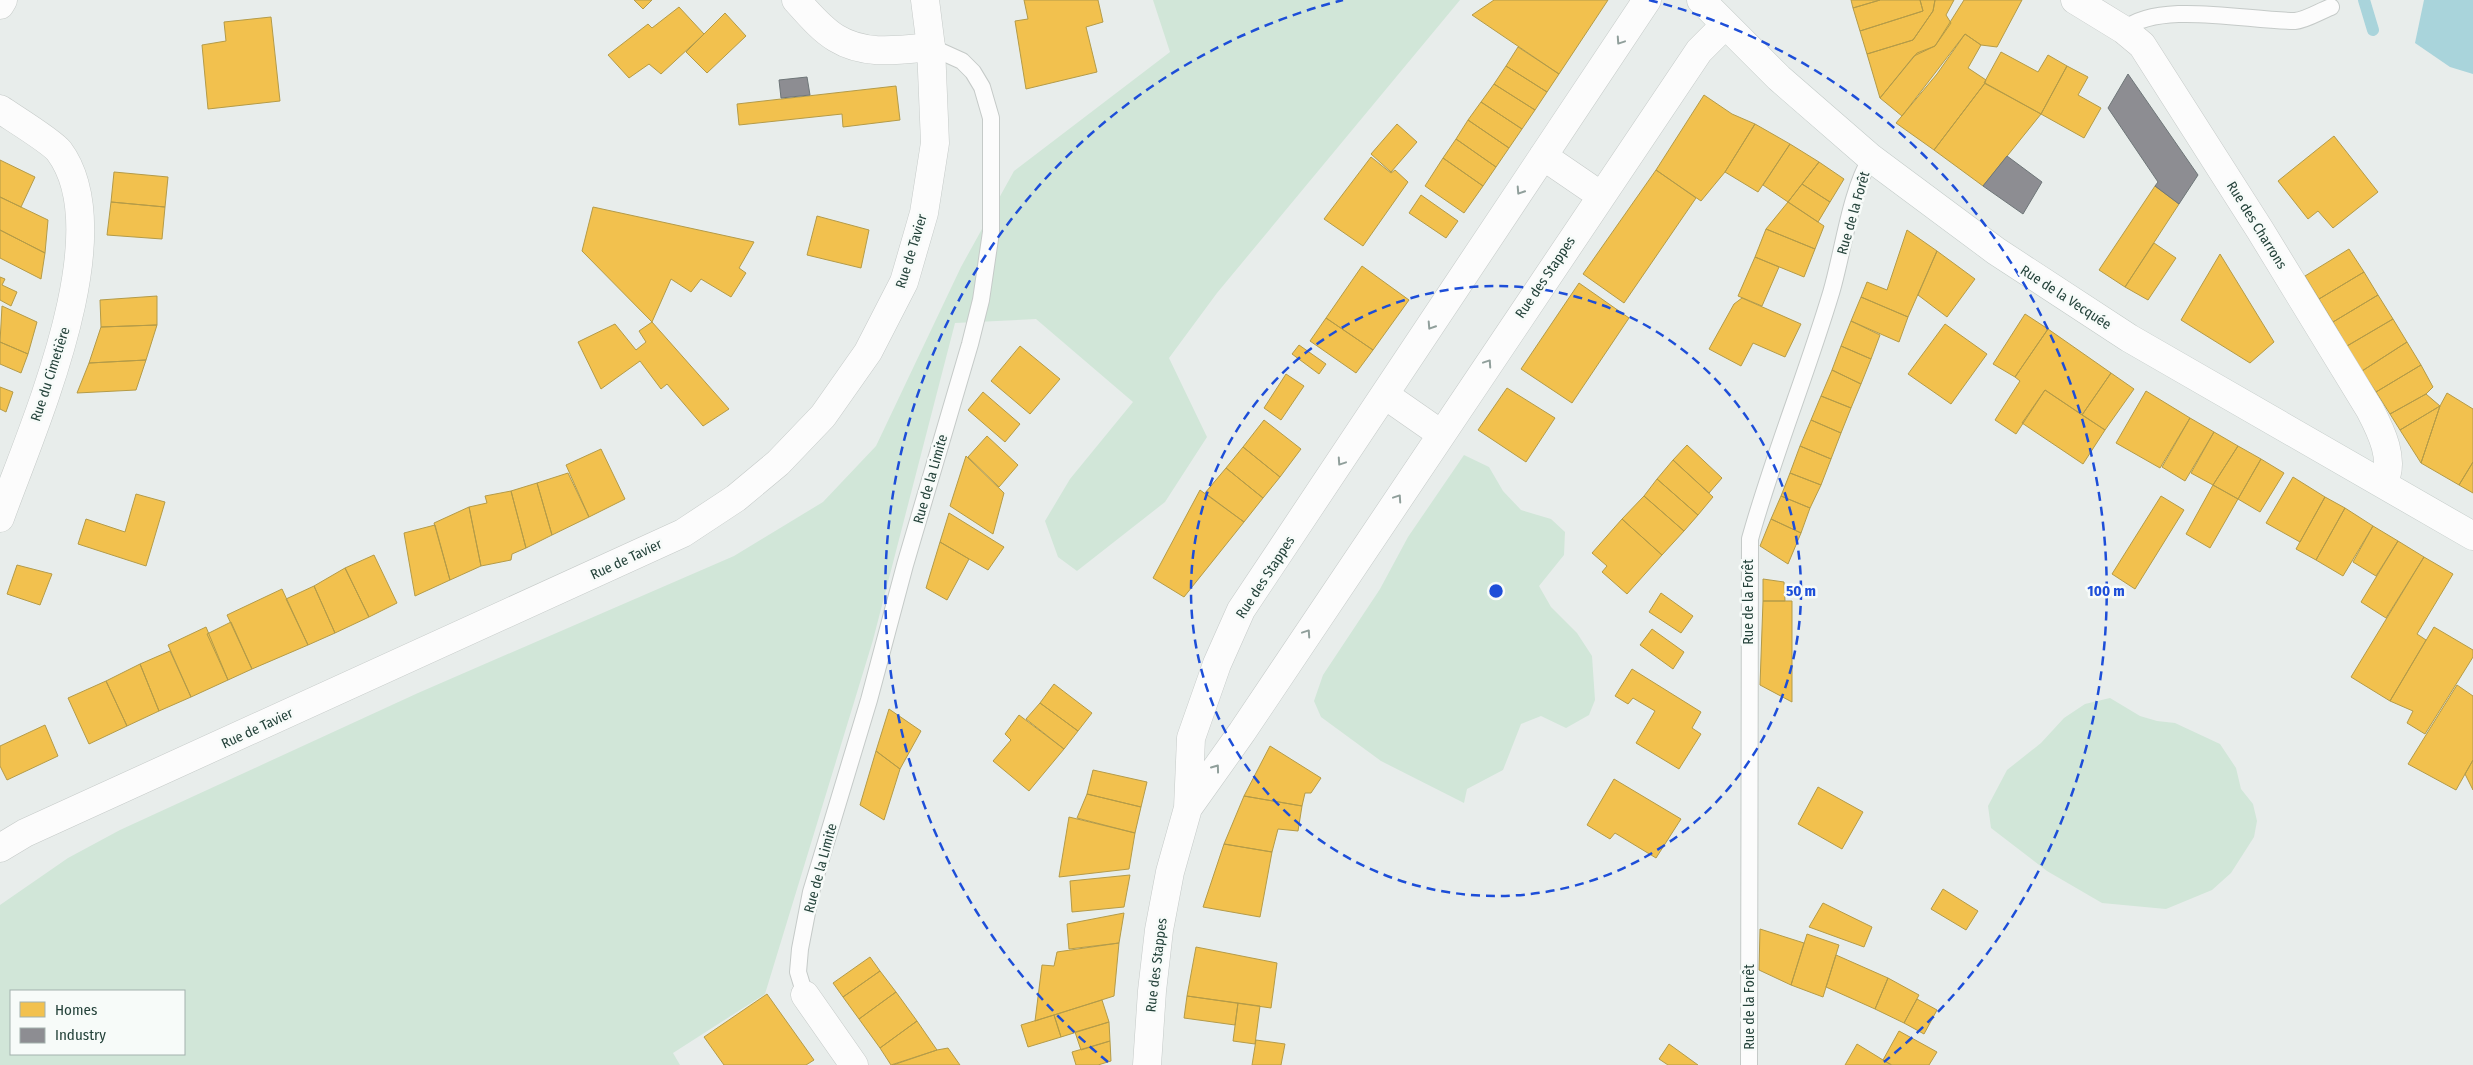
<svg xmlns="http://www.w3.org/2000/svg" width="2473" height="1065" font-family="'Fira Sans Condensed',sans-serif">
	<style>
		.green { fill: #d1e6d8; fill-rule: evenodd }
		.water { fill: #a9d4db }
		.homes { fill: #f2c14e; stroke: #b49b48 }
		.industry { fill: #8d8d92; stroke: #6e7678 }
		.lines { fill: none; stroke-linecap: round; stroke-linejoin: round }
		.stream { stroke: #a9d4db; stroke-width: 12 }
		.service-casing { stroke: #c5cac8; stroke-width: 18 }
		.minor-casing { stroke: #c5cac8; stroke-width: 29 }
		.tertiary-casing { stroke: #c5cac8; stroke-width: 29 }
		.secondary-casing { stroke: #c3cbc8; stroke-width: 29 }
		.service { stroke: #fcfcfc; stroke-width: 16 }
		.minor { stroke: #fcfcfc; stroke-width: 28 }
		.tertiary { stroke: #fcfcfc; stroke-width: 28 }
		.secondary { stroke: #fcfcfc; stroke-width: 28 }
		.oneway { stroke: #909f9b }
		.ring { fill: none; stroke: #1d4ed8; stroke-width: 2.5; stroke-dasharray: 9 6 }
		.labels { text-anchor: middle; stroke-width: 5; stroke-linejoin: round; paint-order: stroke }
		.street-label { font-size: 14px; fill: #24423a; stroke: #f7fbf9 }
		.centre { fill: #1d4ed8; stroke: #f7fbf9; stroke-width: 2.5 }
		.ring-label { font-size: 15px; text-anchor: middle; font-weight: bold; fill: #1d4ed8; stroke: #f7fbf9; stroke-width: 5; stroke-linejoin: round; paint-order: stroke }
	</style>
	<rect width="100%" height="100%" fill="#e8edeb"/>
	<!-- green -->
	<path class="green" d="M1153,0H1460L1217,293L1169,358L1207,437L1165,502L1077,571L1058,557L1045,521L1070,479L1133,402L1036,319L955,323L873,640L765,994L673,1053L680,1065H0V905L68,858L120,830L418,693L734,556L823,502L876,446L961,267L1014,171L1170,52ZM11,991H184V1054H11Z
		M1464,455L1489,467L1503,491L1521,510L1551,519L1565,532L1564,555L1539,586L1551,607L1577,633L1592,656L1595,700L1589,715L1566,728L1541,716L1521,724L1503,770L1467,789L1464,803L1381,761L1321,717L1314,701L1323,675L1380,589L1408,537Z
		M2110,698L2140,716L2157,721L2175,723L2220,744L2236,768L2241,789L2253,804L2257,821L2254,837L2231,873L2212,890L2166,909L2102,903L2047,871L1991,828L1988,806L2007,770L2041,743L2064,718L2085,704Z"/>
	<!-- water -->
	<path class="water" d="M2424,0H2473V74L2450,67L2415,43Z"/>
	<!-- homes -->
	<path class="homes" d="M634,0H652L643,9Z
		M1024,0H1098L1103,22L1086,27L1097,72L1026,89L1015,21L1028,19Z
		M1494,0H1608L1559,74L1472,15Z
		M1851,0H1880L1853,8Z
		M1880,0H1920L1923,11L1860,31L1853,8Z
		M1920,0H1935L1933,11L1913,40L1867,54L1860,31L1923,11Z
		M1935,0H1954L1946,15L1951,23L1935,46L1914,56L1880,98L1867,54L1913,40L1933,11Z
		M1964,0H2022L1997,47L1981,45L1965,34L1902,116L1880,98L1917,53L1935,46Z
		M679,7L704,34L661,74L649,64L629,78L608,55L648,24L652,28Z
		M725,13L746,36L707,73L686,52Z
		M271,17L280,101L208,109L202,45L226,41L224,22Z
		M1965,34L1981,45L1968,68L1986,80L1985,83L1934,150L1896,123L1937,74Z
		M1518,47L1559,74L1547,92L1506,66Z
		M2001,52L2038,72L2048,55L2067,66L2041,114L1984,83Z
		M1506,66L1547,92L1535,110L1494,84Z
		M2067,66L2088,77L2078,95L2101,108L2084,138L2041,114Z
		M1985,83L2041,114L1983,186L1934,150Z
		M1494,84L1535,110L1522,129L1481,102Z
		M896,86L900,120L843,127L842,114L739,125L737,104Z
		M1704,95L1732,114L1755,124L1725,172L1701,201L1656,170Z
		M1481,102L1522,129L1509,148L1468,120Z
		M1468,120L1509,148L1496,167L1456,139Z
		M1397,124L1417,142L1391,172L1371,154Z
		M1755,124L1790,144L1758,192L1725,172Z
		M2334,136L2378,192L2333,228L2318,211L2308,219L2278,181Z
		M1456,139L1496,167L1483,186L1443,158Z
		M1790,144L1819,162L1788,202L1763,185Z
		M1371,157L1391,173L1395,170L1408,182L1363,246L1324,219Z
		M1443,158L1483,186L1464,213L1425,186Z
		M0,160L35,177L21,207L0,197Z
		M1819,162L1844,179L1830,202L1802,184Z
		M1656,170L1696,198L1624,303L1583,274Z
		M114,172L168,177L165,207L111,202Z
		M1802,184L1830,202L1818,222L1788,202Z
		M2155,186L2179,204L2125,287L2099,270Z
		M1421,195L1458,221L1446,238L1409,213Z
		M0,197L48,220L45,253L0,230Z
		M111,202L165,207L162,239L107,235Z
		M1788,202L1824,226L1815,249L1766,229Z
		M593,207L754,242L739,268L746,273L731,297L701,279L691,292L671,279L652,322L582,251Z
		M817,216L869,230L861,268L807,255Z
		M1766,229L1815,249L1804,277L1755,257Z
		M0,230L45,253L41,279L0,258Z
		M1907,230L1937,251L1908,317L1861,297L1867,282L1887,290Z
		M2154,243L2176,258L2148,300L2125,287Z
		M2349,249L2364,272L2319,299L2305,276Z
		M1937,251L1975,279L1947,317L1918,295Z
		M2220,254L2274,342L2250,363L2181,320Z
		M1755,257L1779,267L1762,306L1738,296Z
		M1362,266L1409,300L1373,350L1326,318Z
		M2364,272L2378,295L2333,322L2319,299Z
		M0,277L5,279L2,285L17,292L11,306L0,300Z
		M1579,283L1629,318L1572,403L1521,369Z
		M2378,295L2393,319L2347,346L2333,322Z
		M157,296V325L101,327L100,300Z
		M1861,297L1908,317L1899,342L1851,321Z
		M1742,298L1801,324L1785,357L1753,343L1741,366L1709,349L1734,304Z
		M2,306L37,322L28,354L0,342Z
		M2025,314L2048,329L2015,377L1993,364Z
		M1326,318L1373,350L1356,373L1310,341Z
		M2393,319L2407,342L2362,371L2347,346Z
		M1851,321L1880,335L1871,359L1841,346Z
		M652,322L729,409L703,426L667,384L661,389L640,361L601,389L578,342L615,324L636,350L646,342L639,331Z
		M1945,324L1987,354L1951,404L1908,374Z
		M157,325L146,360L89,363L101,327Z
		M2048,329L2111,373L2082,415L2045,390L2016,434L1995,420L2020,381L2015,377Z
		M0,342L28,354L21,373L0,364Z
		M2407,342L2421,365L2376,392L2362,371Z
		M1299,345L1326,364L1319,374L1292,354Z
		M1020,346L1060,379L1030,414L991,381Z
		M1841,346L1871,359L1861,384L1832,370Z
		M146,360L136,390L77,393L89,363Z
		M2421,365L2433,387L2426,394L2390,414L2376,392Z
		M1832,370L1861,384L1851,408L1821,396Z
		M2111,373L2134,389L2105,430L2082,415Z
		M1286,374L1304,386L1281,420L1264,408Z
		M0,387L13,392L6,412L0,409Z
		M1507,388L1555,418L1526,462L1478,430Z
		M2045,390L2105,430L2083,464L2022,423Z
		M2146,391L2190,418L2160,468L2116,443Z
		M983,392L1020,424L1005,442L968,410Z
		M2447,393L2473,409V462L2459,485L2421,463L2440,406Z
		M2426,394L2440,406L2400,430L2390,414Z
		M1821,396L1851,408L1841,433L1811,420Z
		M2440,406L2421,463L2400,430Z
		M2190,418L2214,432L2185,481L2162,467Z
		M1264,420L1301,449L1280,477L1243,447Z
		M1811,420L1841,433L1831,459L1800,446Z
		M2214,432L2238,446L2213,485L2191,473Z
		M987,436L1018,465L999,487L968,457Z
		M1687,445L1722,478L1709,493L1673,460Z
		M1800,446L1831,459L1821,485L1790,473Z
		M2238,446L2261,459L2238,499L2213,485Z
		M1243,447L1280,477L1263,498L1226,468Z
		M601,449L625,499L589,517L566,465Z
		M966,456L1004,493L993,534L950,506Z
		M2261,459L2284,473L2260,512L2238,499Z
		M1673,460L1713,497L1698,515L1657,479Z
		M2473,462V493L2459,485Z
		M1226,468L1263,498L1244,522L1205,493Z
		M568,473L589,517L552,535L537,483Z
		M1790,473L1821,485L1810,508L1781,496Z
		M2293,477L2325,497L2300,542L2266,523Z
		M1657,479L1698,515L1684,531L1644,496Z
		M537,483L552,535L526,548L511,491Z
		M2213,485L2238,499L2210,548L2186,534Z
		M1200,490L1244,522L1184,597L1153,578Z
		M511,491L526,548L512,554L511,560L481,566L469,507L487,503L485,496Z
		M136,494L165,502L146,566L78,544L86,519L125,532Z
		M1644,496L1684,531L1662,555L1622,519Z
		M1781,496L1810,508L1801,533L1771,519Z
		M2161,496L2184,510L2135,589L2112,574Z
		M2325,497L2345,508L2316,560L2296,549Z
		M469,507L481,566L450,580L434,523Z
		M2345,508L2373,526L2343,576L2316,560Z
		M949,513L1004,547L988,570L940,542Z
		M1622,519L1662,555L1627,594L1602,572L1607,566L1592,553Z
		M1771,519L1801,533L1788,564L1760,546Z
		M435,525L450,580L415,596L404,533Z
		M2373,526L2398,541L2376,576L2353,562Z
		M2398,541L2424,557L2386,618L2361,602Z
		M940,542L969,559L947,600L926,588Z
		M374,555L397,603L369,617L345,568Z
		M2424,557L2453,574L2417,634L2426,640L2390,701L2351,677Z
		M17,565L52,574L40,605L7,594Z
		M345,568L369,617L335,633L314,586Z
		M1763,579L1784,582L1785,601H1763Z
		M314,586L335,633L308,645L286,599Z
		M282,589L308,645L252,669L227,615Z
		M1661,593L1693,616L1681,633L1649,612Z
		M1763,601H1792V702L1760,685Z
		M231,622L252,669L228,680L207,634Z
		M206,627L228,680L191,697L168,645Z
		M2434,627L2473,650V657L2425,734L2407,723L2413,711L2390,701Z
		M1652,629L1684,652L1673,669L1640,645Z
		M170,651L191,697L159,711L140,664Z
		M140,664L159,711L127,726L106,681Z
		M1632,669L1701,712L1692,728L1701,734L1679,769L1636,743L1655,711L1633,698L1628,704L1615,696Z
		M106,681L127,726L89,744L68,698Z
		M1054,684L1092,713L1078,731L1040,703Z
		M2457,685L2473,696V760L2456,790L2408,764Z
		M1040,703L1078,731L1064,749L1026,719Z
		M889,709L921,731L900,769L876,751Z
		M1019,715L1064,749L1029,791L993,761L1011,740L1005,734Z
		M45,725L58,756L7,780L0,766V746Z
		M1270,746L1321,778L1311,793H1305L1302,806L1244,796Z
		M876,751L900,769L884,820L860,805Z
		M2473,760V790L2465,774Z
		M1093,770L1147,782L1141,807L1087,794Z
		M1614,779L1681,819L1656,858L1615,833L1610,839L1587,825Z
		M1818,787L1863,812L1842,849L1798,824Z
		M1087,794L1141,807L1135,833L1077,818Z
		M1244,796L1302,806L1298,831L1278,829L1272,852L1224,844Z
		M1069,817L1135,833L1129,869L1059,877Z
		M1224,844L1272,852L1260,917L1203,907Z
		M1130,875L1124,907L1072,912L1070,881Z
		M1943,889L1978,911L1966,930L1931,909Z
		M1823,903L1872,927L1864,947L1809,927Z
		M1124,913L1119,943L1069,949L1067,924Z
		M1760,929L1804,943L1791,985L1759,970Z
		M1807,934L1839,945L1823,997L1791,985Z
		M1119,943L1114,996L1035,1021L1042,965L1054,966L1057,952Z
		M1196,947L1277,963L1271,1008L1187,996Z
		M1836,955L1888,978L1875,1009L1826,987Z
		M870,957L880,971L843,997L833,983Z
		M880,971L896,992L859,1019L843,997Z
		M1888,978L1919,995L1904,1023L1875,1009Z
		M896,992L917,1021L880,1048L859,1019Z
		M767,994L814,1060L806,1065H724L704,1037Z
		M1187,996L1238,1003L1235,1025L1184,1018Z
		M1917,999L1937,1010L1924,1034L1904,1023Z
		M1102,1000L1109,1022L1061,1037L1054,1015Z
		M1238,1003L1260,1006L1255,1044L1233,1041Z
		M1054,1015L1061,1037L1028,1047L1021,1025Z
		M917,1021L937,1050L891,1065L880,1048Z
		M1109,1022L1110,1041L1081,1050L1075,1032Z
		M1899,1031L1937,1052L1929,1065H1892L1883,1060Z
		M1256,1040L1285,1044L1281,1065H1252Z
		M1110,1041L1111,1061L1098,1065H1076L1072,1052Z
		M1669,1044L1698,1065H1668L1659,1059Z
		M1857,1044L1883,1060L1891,1065H1845Z
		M948,1048L960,1065H893L937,1050Z"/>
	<!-- industry -->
	<path class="industry" d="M2128,74L2198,175L2179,204L2155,186L2158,182L2108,108Z
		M807,77L810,95L781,98L779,80Z
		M2007,156L2042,182L2023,214L1983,186Z"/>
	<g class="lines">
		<!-- stream -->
		<path class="stream" d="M2364,0L2373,30"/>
		<defs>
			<path id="service" d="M2124,30C2158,0 2247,21 2295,21C2306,20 2320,11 2331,7
				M805,995L798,972L800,949L811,892L869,700L905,565L970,344L981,300L991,232V118L982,87L973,72L962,61L931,47
				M1749,1065L1750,539C1773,456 1806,376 1831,293C1843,253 1850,192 1871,158"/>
			<path id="minor" d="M796,0C808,13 821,29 836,38C865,56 899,50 931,47
				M2075,0L2124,30L2142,45L2260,230L2370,410C2381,431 2396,461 2383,483
				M0,5L3,0
				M0,109C13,118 51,141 59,151C121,234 31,431 0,518
				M1543,156L1600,195
				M1385,395L1441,434
				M1188,808L1242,732L1699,51L1724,26
				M805,995L854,1065
				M1147,1065L1152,991L1159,930L1170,872L1188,808L1191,738L1217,664L1241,610L1647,0"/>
			<path id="tertiary" d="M0,848L25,833L683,533L736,498L778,463L823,416L868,352L904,282L924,213L935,143L931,47L925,0"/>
			<path id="secondary" d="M1701,0L1779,78L1871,158L1996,251L2129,338L2473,536"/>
		</defs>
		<!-- service casing -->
		<use href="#service" class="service-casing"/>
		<!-- minor casing -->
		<use href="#minor" class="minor-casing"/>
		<!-- tertiary casing -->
		<use href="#tertiary" class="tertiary-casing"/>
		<!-- secondary casing -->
		<use href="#secondary" class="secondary-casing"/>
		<!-- service -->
		<use href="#service" class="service"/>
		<!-- minor -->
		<use href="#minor" class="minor"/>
		<!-- tertiary -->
		<use href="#tertiary" class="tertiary"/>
		<!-- secondary -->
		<use href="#secondary" class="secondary"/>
	</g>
	<!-- one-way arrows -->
	<defs><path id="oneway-chevron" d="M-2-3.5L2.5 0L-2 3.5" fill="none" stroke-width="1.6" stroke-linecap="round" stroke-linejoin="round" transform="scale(1.25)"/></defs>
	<g class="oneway">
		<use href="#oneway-chevron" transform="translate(1620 41) rotate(124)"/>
		<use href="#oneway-chevron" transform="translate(1520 191) rotate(123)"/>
		<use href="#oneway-chevron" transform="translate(1431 326) rotate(123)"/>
		<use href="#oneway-chevron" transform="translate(1488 363) rotate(-56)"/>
		<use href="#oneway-chevron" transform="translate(1341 462) rotate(124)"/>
		<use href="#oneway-chevron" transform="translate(1398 498) rotate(-56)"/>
		<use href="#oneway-chevron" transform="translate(1307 633) rotate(-56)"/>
		<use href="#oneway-chevron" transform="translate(1216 768) rotate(-54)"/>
	</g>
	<!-- distance rings -->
	<g class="ring">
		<circle cx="1496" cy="591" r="305"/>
		<path d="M1108 1062A610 610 0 0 1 1343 0M1649 0A610 610 0 0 1 1884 1062"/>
	</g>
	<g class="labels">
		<!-- street labels -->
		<g class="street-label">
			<text transform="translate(1853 213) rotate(-74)" y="5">Rue de la Forêt</text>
			<text transform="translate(2257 225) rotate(58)" y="5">Rue des Charrons</text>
			<text transform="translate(911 251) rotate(-73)" y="5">Rue de Tavier</text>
			<text transform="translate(1545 277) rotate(-56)" y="5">Rue des Stappes</text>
			<text transform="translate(2066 297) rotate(33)" y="5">Rue de la Vecquée</text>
			<text transform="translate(50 374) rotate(-72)" y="5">Rue du Cimetière</text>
			<text transform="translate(930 479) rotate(-74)" y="5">Rue de la Limite</text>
			<text transform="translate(626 559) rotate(-25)" y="5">Rue de Tavier</text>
			<text transform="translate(1265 577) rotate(-57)" y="5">Rue des Stappes</text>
			<text transform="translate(1748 602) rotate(-90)" y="5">Rue de la Forêt</text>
			<text transform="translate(257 728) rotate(-25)" y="5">Rue de Tavier</text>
			<text transform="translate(820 868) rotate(-75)" y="5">Rue de la Limite</text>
			<text transform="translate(1156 965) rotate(-83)" y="5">Rue des Stappes</text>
			<text transform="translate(1749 1007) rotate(-90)" y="5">Rue de la Forêt</text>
		</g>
	</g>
	<circle cx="1496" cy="591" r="8" class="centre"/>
	<g class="ring-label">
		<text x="1801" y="596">50 m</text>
		<text x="2106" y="596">100 m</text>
	</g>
	<!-- legend -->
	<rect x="10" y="990" width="175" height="65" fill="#f7fbf9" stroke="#a3b1ad"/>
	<rect x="20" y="1002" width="25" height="15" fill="#f2c14e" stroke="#a3b1ad"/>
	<text x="55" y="1015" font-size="15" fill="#24423a">Homes</text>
	<rect x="20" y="1028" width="25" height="15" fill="#8d8d92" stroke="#a3b1ad"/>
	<text x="55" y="1040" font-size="15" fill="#24423a">Industry</text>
</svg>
